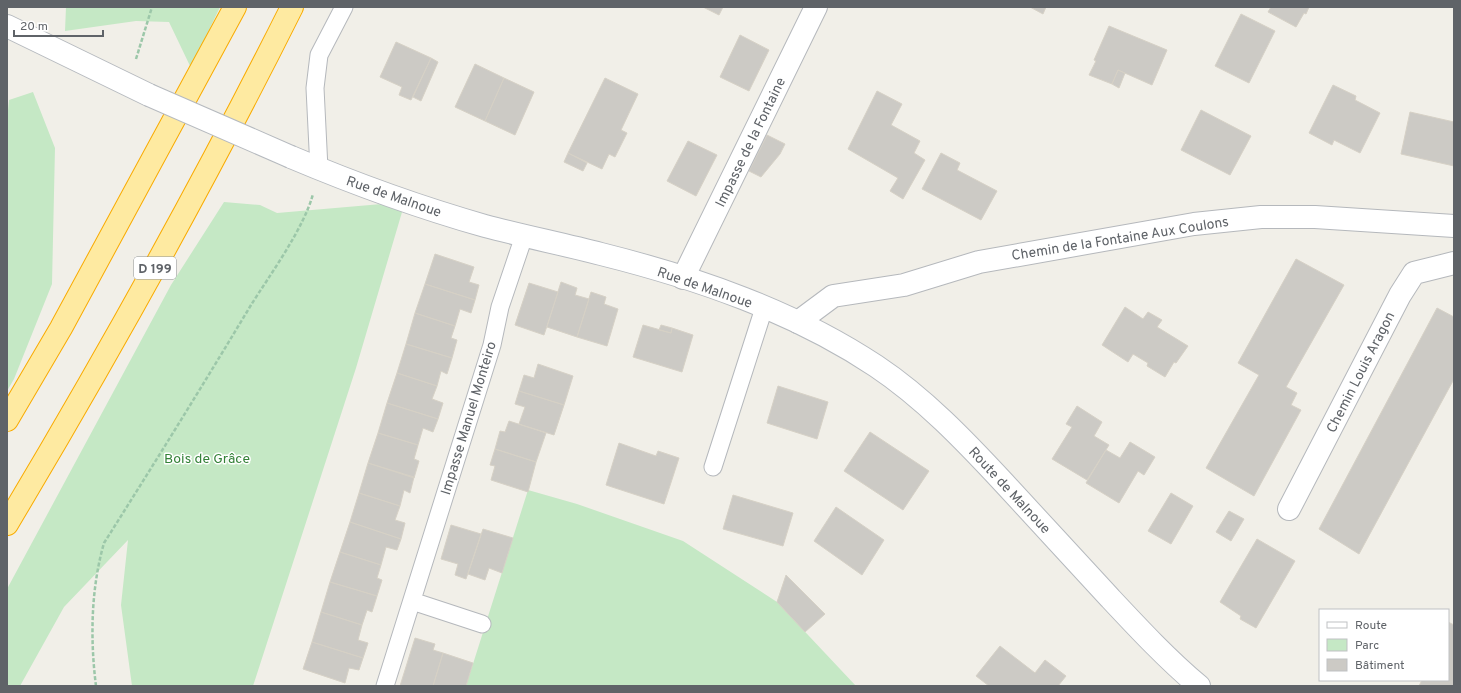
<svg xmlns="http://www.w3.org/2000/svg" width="1461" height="693" font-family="Overpass,sans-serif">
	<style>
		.green { fill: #c5e8c5 }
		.building { fill: #cccac5; stroke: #d6d1c6 }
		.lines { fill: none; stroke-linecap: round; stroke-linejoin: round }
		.service-casing { stroke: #b5b8bc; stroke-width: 19 }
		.minor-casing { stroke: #b5b8bc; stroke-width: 24 }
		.secondary-casing { stroke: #b6babf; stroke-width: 24 }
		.trunk-casing { stroke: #f9ab00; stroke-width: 24 }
		.path { stroke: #9cc7a9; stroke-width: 2.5; stroke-dasharray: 4 2; stroke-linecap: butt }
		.service { stroke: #fff; stroke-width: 17 }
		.minor { stroke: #fff; stroke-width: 22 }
		.secondary { stroke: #fff; stroke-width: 22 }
		.trunk { stroke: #feeaa1; stroke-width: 22 }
		.secondary-bridge-casing { stroke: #b6babf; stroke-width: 24; stroke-linecap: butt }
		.secondary-bridge { stroke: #fff; stroke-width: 22 }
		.labels { text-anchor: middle; stroke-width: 3; stroke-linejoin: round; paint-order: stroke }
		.shield { fill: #fff; stroke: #8f9295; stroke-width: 1 }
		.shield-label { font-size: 13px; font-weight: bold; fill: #5f6368 }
		.street-label { font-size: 14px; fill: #5f6368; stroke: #fff }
		.park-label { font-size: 14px; fill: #348238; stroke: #fff }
	</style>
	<rect width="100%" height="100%" fill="#f1efe8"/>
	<!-- green -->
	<path class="green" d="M66,7H220L191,68L169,22L136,21L65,31Z
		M33,92L55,148L52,284L14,379L7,391V121L9,100Z
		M224,202L260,205L277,213L405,202L356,368L253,686H132L121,605L128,540L64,607L20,686H7V589L171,285Z
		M528,490L577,504L683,541L777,602L856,686H466Z"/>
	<!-- building -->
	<path class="building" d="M703,7H723L719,15Z
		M1030,7H1046L1043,14Z
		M1271,7H1309L1306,14L1304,13L1296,27L1268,12Z
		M1241,14L1275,31L1249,83L1215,66Z
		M1109,26L1167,50L1152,85L1118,70L1112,84L1089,75L1096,61L1094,60Z
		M740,35L769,50L749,91L720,77Z
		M396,42L431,58L411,100L399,95L402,87L380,77Z
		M431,58L438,62L421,101L413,97Z
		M475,64L504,78L485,121L455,107Z
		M1118,70L1125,73L1119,88L1112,84Z
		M504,78L534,92L515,135L485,121Z
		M605,78L638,94L621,130L627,133L615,157L609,154L602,169L568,153Z
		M1333,85L1356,96L1355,100L1380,113L1360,153L1334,140L1332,145L1309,133Z
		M877,91L902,104L891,125L920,141L914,153L925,160L903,199L890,191L898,178L848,149Z
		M1201,110L1251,136L1230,175L1181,150Z
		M1410,112L1454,122V166L1401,154Z
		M767,135L785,144L780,154L761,177L749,171Z
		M688,141L717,155L696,196L667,181Z
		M568,153L587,163L583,171L564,162Z
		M941,153L960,163L957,170L997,191L981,220L922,189Z
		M435,254L474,267L469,282L479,285L475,300L425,284Z
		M1296,259L1344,285L1286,387L1297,393L1291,405L1301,410L1254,496L1206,468L1259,375L1238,363Z
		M561,282L577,288L575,295L589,299L577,337L547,327Z
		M529,283L558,292L544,335L515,325Z
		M425,284L475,300L471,313L460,309L455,326L415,313Z
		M591,292L606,297L604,304L618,309L607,346L577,337Z
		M1125,307L1143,319L1148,312L1162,320L1157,327L1188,346L1176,363L1174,362L1165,377L1147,366L1148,363L1133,354L1128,362L1102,345Z
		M1437,308L1454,317V379L1359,554L1319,529Z
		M415,313L455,326L451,338L457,340L452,358L406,344Z
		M643,325L671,333L672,328L693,335L682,372L633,357Z
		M661,325L672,328L671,333L659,330Z
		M406,344L452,358L447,374L441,371L437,386L397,373Z
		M538,364L573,376L564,405L519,391L524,375L534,378Z
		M397,373L437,386L432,399L443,403L438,419L387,403Z
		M778,386L828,402L817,439L767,423Z
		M519,391L564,405L554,435L519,424L525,407L515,404Z
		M387,403L438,419L433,432L423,428L418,445L378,433Z
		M1077,406L1102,422L1094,436L1109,445L1087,480L1052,459L1072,427L1066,424Z
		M509,421L546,433L536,462L495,449L500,431L505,432Z
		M870,432L929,471L903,510L844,471Z
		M378,433L418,445L414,459L419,461L414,478L368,463Z
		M1130,442L1155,457L1144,475L1138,471L1119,503L1086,483L1106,450L1120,458Z
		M619,443L656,456L658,451L679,458L664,504L606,485Z
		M495,449L536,462L528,492L491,480L495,466L490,465Z
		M368,463L414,477L410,493L404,490L400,506L359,493Z
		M359,493L400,506L395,520L405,523L401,539L350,522Z
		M1171,493L1193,506L1171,544L1148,531Z
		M733,495L793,513L783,546L723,529Z
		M836,507L884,540L862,575L814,541Z
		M1229,511L1244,519L1231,541L1216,532Z
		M350,522L401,539L397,550L386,547L381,565L340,552Z
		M451,525L481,534L466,579L455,575L458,564L441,559Z
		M483,529L513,538L502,573L489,568L485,580L468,574Z
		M1257,539L1295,561L1256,628L1240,619L1241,616L1220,602Z
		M340,552L381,565L377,578L382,580L377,596L330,582Z
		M786,575L825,614L805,632L777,602Z
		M330,582L377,596L372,612L367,610L362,625L321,612Z
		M321,612L362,625L358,640L368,643L363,658L312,642Z
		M1448,622L1454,625V686H1419L1422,680L1426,681L1448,680Z
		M415,638L435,644L433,650L443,653L433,686H400Z
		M312,642L363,658L359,670L349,668L345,683L303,669Z
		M1000,646L1035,673L1045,660L1066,676L1058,686H989L976,676Z
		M443,653L473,663L466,686H433Z"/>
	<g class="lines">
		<defs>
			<path id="service" d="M319,169L315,88L319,55L344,7
				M713,467L764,308
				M412,601L482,624
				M385,686L492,345L500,307L524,236"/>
			<path id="minor" d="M683,278L816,7
				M798,322L833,296L904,285L979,262L1194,224L1261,217H1315L1454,226
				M1289,509L1400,295L1414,273L1454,263"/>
			<path id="secondary" d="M7,26L149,95
				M291,157C355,184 418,207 485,226C523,236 562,244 601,254C697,278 793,311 876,366C924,398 965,441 1004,483C1039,521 1075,560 1110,598C1139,629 1167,659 1199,686"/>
			<path id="trunk" d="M7,420L61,328L235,7
				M7,524C108,355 204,183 292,7"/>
		</defs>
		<!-- service casing -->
		<use href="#service" class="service-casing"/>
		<!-- minor casing -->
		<use href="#minor" class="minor-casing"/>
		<!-- secondary casing -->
		<use href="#secondary" class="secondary-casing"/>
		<!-- trunk casing -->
		<use href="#trunk" class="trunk-casing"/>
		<!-- path -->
		<path class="path" d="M136,59L152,7
			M96,686C90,639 91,588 104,543C154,464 203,385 251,305C270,275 304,228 313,194"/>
		<!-- service -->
		<use href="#service" class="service"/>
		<!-- minor -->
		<use href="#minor" class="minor"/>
		<!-- secondary -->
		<use href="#secondary" class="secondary"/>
		<!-- trunk -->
		<use href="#trunk" class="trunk"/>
		<defs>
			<path id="secondary-bridge" d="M149,95L291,157"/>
		</defs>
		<!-- secondary-bridge casing -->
		<use href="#secondary-bridge" class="secondary-bridge-casing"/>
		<!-- secondary-bridge -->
		<use href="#secondary-bridge" class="secondary-bridge"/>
	</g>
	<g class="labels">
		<!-- shield labels -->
		<rect class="shield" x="134" y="257" width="42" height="22" rx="3"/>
		<g class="shield-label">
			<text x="155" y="273">D 199</text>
		</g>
		<!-- street labels -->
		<g class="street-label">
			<text transform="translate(750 142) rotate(-64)" y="5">Impasse de la Fontaine</text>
			<text transform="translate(394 196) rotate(19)" y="5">Rue de Malnoue</text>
			<text transform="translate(1120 238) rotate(-9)" y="5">Chemin de la Fontaine Aux Coulons</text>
			<text transform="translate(705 287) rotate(19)" y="5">Rue de Malnoue</text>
			<text transform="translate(1360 372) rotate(-63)" y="5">Chemin Louis Aragon</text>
			<text transform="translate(468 418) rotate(-73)" y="5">Impasse Manuel Monteiro</text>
			<text transform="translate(1010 490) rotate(47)" y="5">Route de Malnoue</text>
		</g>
		<!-- park labels -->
		<g class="park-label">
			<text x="207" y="463">Bois de Grâce</text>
		</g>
	</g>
	<!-- border -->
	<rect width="1461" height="693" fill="none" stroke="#5f6368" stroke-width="16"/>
	<!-- legend -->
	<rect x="1319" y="609" width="130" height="72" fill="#ffffff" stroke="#bfc1c3"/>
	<rect x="1327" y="622" width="20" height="6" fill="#ffffff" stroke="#bfc1c3"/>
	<text x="1355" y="629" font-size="12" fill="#5f6368">Route</text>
	<rect x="1327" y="639" width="20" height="12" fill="#c5e8c5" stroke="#bfc1c3"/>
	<text x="1355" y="649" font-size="12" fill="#5f6368">Parc</text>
	<rect x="1327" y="659" width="20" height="12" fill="#cccac5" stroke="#bfc1c3"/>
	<text x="1355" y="669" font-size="12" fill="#5f6368">Bâtiment</text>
	<!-- scale -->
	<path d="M14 30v6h89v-6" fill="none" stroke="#5f6368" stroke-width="2"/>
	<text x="20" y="30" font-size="12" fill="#5f6368" stroke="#ffffff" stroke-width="3" paint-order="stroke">20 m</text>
</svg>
